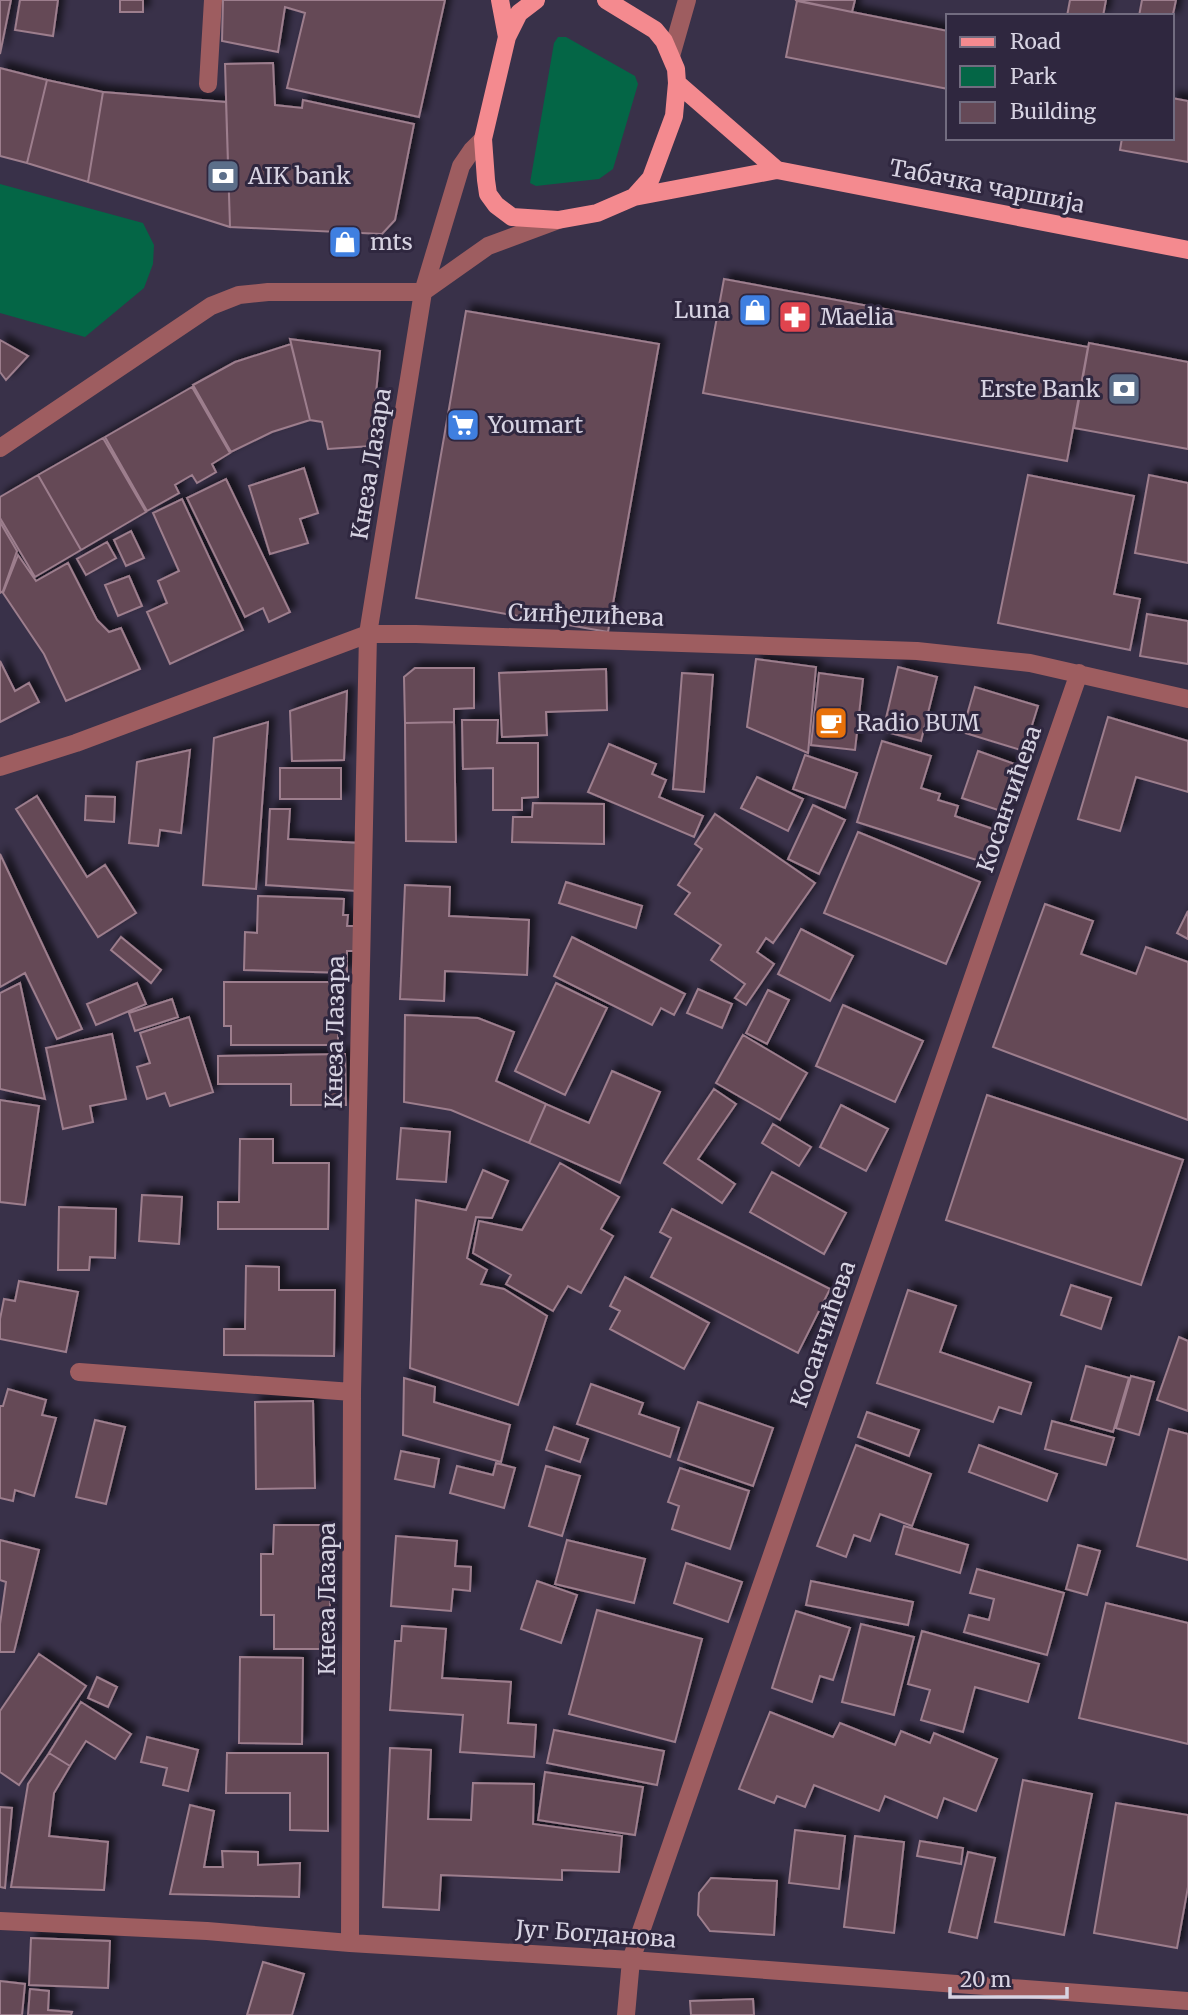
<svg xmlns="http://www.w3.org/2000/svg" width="1188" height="2015" font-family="Merriweather,serif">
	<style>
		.green { fill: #046646 }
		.building { fill: #654957; stroke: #9d7e8d; stroke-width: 2; filter: url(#shadow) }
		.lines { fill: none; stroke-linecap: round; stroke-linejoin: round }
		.minor { stroke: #9e5d60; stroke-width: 18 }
		.major { stroke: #f48a8f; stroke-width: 18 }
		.labels { text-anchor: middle; stroke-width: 6; stroke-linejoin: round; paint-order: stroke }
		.poi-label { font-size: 23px; fill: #d7d3e2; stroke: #2f273f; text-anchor: start }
		.street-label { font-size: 23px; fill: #d7d3e2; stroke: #2f273f }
	</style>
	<defs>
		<filter id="shadow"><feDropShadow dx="6" dy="-6" stdDeviation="3.5" flood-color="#0009"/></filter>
	</defs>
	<rect width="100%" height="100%" fill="#393149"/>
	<!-- green -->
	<path class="green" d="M558,37H566L635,76L638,84L613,169L599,179L536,186L530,183L554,43Z
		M0,184L143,223L154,245L153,264L144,288L85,337L0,313Z"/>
	<!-- building -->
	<path class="building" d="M0,0H11L0,54Z
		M20,0H58L53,36L15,30Z
		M120,0H143V12H120Z
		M223,0H445L419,117L287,88L305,13L285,7L278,52L222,41Z
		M795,0H855L852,12Z
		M1070,0H1106L1103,16H1067Z
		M1142,0H1176L1172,19V16H1139Z
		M797,1L948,31V89L786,57Z
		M273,63L275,105L302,108L303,100L414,124L395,220L382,234L230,227L225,64Z
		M0,68L47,80L27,163L0,156Z
		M47,80L103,92L88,182L27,163Z
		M103,92L226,102L230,227L88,182Z
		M1172,98L1188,101V162L1120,150L1122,138H1172Z
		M724,279L1088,347L1067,461L703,393Z
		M466,311L659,344L608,632L416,598Z
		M290,339L380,351L371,446L328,449L322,422L310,420Z
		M0,340L28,356L6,380L0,372Z
		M1089,343L1188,362V449L1074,428Z
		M291,344L310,420L272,432L231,452L193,385L235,362Z
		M192,387L230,453L212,464L216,472L197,483L192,475L175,485L179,493L147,511L105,437Z
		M103,438L146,512L81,550L38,475Z
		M304,468L318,513L300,519L308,543L270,554L249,486Z
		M38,475L81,550L35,577L0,518V497Z
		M1028,475L1134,496L1114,594L1140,599L1130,650L998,623Z
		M1149,475L1188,483V563L1135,553Z
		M226,479L290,612L269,622L263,608L245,617L187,498Z
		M182,499L243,630L170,664L147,612L167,603L158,581L179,571L153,513Z
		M0,522L17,551L3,591L0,593Z
		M131,531L144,558L126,566L114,540Z
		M107,542L116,558L86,575L77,559Z
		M18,555L36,581L68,563L97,620L109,632L121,628L140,669L66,701L44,654L3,593Z
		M129,576L142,606L118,616L105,585Z
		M1147,614L1188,621V664L1140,656Z
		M756,659L816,667L808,753L747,727Z
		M0,661L15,691L29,683L39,702L0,722Z
		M898,667L937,677L921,741L883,731Z
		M415,668H474V708L454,709V722L405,723L404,677Z
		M606,669L607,710L546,712L547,735L502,737L499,673Z
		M682,673L713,675L704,792L673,789Z
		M819,673L863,679L855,750L811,745Z
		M975,687L1038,706L1024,751L962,732Z
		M347,691L344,760L292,761L290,711Z
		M1108,717L1188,741V792L1136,777L1120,831L1078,819Z
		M462,720H498L497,743H538V797L522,798V810H493V768L463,769Z
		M268,722L256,889L203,885L214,738Z
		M454,722L456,842L406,841L405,723Z
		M882,741L931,756L921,788L940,794L938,800L958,806L955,816L996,830L986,863L857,822Z
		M609,744L656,764L652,774L666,780L659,797L703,816L694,837L588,792Z
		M190,750L181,833L160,830L158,846L129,843L137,762Z
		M978,751L1023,767L1007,813L962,798Z
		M805,755L857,773L845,808L793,789Z
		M280,768H341V799H280Z
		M757,777L803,799L788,831L741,808Z
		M37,796L87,877L105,865L136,913L98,937L16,809Z
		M86,796L115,797L114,822L85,820Z
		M533,803L604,804V844L512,842L513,817H532Z
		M813,805L845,820L819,874L788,859Z
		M270,809H290L288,839L360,843L357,891L266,885Z
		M715,814L815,883L773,943L766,938L757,952L774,964L746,1005L735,998L745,984L711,960L721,945L675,914L690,893L678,885L702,849L695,844Z
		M858,832L980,882L946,964L824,913Z
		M0,854L82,1029L57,1039L25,973L0,987Z
		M566,882L642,906L636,928L559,903Z
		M405,885L450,887L449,916L529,920L527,975L445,971L444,1001L400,999Z
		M258,896L344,899L343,915H348L347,926H356L355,951H347V973L244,970L245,932L257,933Z
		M1045,904L1093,921L1081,954L1136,974L1146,947L1188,962V1120L993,1047Z
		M1188,911V939L1177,933Z
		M801,929L853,956L830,1001L778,974Z
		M121,937L161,970L151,983L111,950Z
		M572,937L685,994L674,1015L661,1008L652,1025L554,976Z
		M224,982H338V1045H231V1026H224Z
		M20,983L45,1099L0,1089V993Z
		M137,983L146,1004L96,1025L87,1004Z
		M556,983L607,1008L565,1095L515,1071Z
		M698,989L732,1004L722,1028L687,1013Z
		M768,990L789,1000L767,1044L746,1033Z
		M172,999L178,1017L135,1031L129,1013Z
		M843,1005L923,1041L895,1102L816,1066Z
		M405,1015L478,1018L514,1032L496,1081L546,1104L529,1143L451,1110L404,1102Z
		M189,1017L213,1092L170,1106L165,1093L147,1099L137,1067L150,1063L140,1033Z
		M112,1034L126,1099L90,1106L93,1122L63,1129L46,1048Z
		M743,1035L807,1073L780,1120L716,1083Z
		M345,1054L346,1105H291V1084H218V1056Z
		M612,1071L660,1092L620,1183L529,1143L546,1104L589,1123Z
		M714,1089L736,1104L698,1159L735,1184L722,1203L664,1163Z
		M987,1095L1183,1160L1141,1285L946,1220Z
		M0,1100L39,1106L25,1205L0,1202Z
		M841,1105L888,1129L866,1171L820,1147Z
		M773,1124L811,1147L799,1166L762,1143Z
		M401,1128L450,1132L446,1182L397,1179Z
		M240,1139H273V1163H329L328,1229H218V1202H239Z
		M560,1163L619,1197L601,1229L613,1236L581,1293L568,1286L553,1311L506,1284L511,1275L473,1253L479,1221L522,1230Z
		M483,1170L508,1181L492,1218L476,1217L467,1258L487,1270L481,1284L504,1289L547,1316L518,1405L410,1368L416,1200L466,1210Z
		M772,1172L846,1213L824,1254L750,1212Z
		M142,1195L182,1197L179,1244L139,1241Z
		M59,1207L116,1209L115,1258L90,1257L89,1270H58Z
		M672,1209L830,1289L798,1353L651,1277L671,1238L660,1232Z
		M246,1266L279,1267V1290H335L334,1356L224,1355V1329H245Z
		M625,1277L709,1323L684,1369L610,1329L620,1311L610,1306Z
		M19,1281L78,1292L66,1352L0,1339V1319L4,1299L15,1301Z
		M1071,1285L1111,1298L1101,1329L1061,1315Z
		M908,1290L956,1306L940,1352L1031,1383L1021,1414L999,1407L993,1422L877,1383Z
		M1179,1337L1188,1341V1411L1157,1400Z
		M1086,1366L1129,1378L1113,1432L1071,1420Z
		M1131,1376L1154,1382L1139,1435L1116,1428Z
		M404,1378L435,1387L434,1402L510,1425L501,1462L403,1435Z
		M591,1384L643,1403L639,1414L679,1428L670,1457L577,1424Z
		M8,1389L46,1400L42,1415L56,1418L34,1496L15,1490L13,1501L0,1498V1406H3Z
		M313,1401L315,1488L256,1489L255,1402Z
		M698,1402L773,1428L753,1486L678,1460Z
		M867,1412L919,1430L909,1456L858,1437Z
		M95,1420L125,1427L106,1504L76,1497Z
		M1052,1421L1114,1438L1106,1465L1045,1449Z
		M554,1427L588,1439L580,1462L546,1450Z
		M1169,1429L1188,1434V1560L1137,1546Z
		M856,1445L931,1474L912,1526L880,1514L870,1541L854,1535L846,1557L817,1546Z
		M979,1445L1057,1474L1047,1501L969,1472Z
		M401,1451L439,1459L434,1487L395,1479Z
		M496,1463L515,1468L504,1508L450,1493L457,1466L493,1475Z
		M546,1466L580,1476L562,1536L529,1526Z
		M680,1468L749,1491L730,1549L672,1529L679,1506L668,1502Z
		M274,1525H330V1649H274V1615H261V1554H273Z
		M904,1526L968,1545L960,1573L896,1554Z
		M396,1536L457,1541L455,1566L471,1567L470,1591L453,1589L451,1611L391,1606Z
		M0,1540L39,1550L14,1652H0V1624L6,1582L0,1580Z
		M567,1540L645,1559L634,1603L555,1584Z
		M1078,1545L1100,1551L1087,1595L1066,1589Z
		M686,1563L742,1582L728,1622L674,1603Z
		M977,1569L1064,1593L1047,1655L964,1632L969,1615L989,1620L994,1599L970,1593Z
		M537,1581L577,1595L561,1643L521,1629Z
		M811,1581L913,1602L908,1625L806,1605Z
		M1106,1603L1188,1623V1744L1079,1718Z
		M597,1610L702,1639L675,1742L569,1714Z
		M796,1611L850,1628L833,1680L820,1676L812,1702L772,1688Z
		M861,1624L914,1637L894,1715L842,1702Z
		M402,1626L446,1629L442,1678L511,1682L508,1723L536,1725L534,1757L460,1752L463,1715L390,1710L395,1641H401Z
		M922,1631L1039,1664L1028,1702L975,1687L963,1732L921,1720L930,1690L908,1684Z
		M39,1654L86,1686L19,1785L0,1772V1711Z
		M240,1657L303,1658L302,1744L239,1743Z
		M97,1677L117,1687L108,1707L88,1698Z
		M81,1702L131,1734L115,1759L86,1741L70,1766L49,1753Z
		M770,1712L833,1737L840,1723L895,1745L901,1731L930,1743L934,1733L997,1759L976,1811L944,1798L937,1818L885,1796L879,1811L814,1785L805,1807L777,1796L774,1803L739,1789Z
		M554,1730L664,1751L657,1785L547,1763Z
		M147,1737L198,1750L188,1791L163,1785L167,1768L141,1762Z
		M390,1748L431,1750L428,1819L471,1820L473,1783L534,1784L533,1824L622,1836L619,1872L562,1870V1880L441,1875L439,1910L383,1907Z
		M49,1753L70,1766L54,1793L49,1836L108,1842L104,1890L11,1887L28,1784Z
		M227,1753H328V1831L290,1830V1793H226Z
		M545,1772L643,1787L635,1835L538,1820Z
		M1023,1780L1092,1794L1064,1935L995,1922Z
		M1116,1803L1188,1815V1887L1177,1948L1094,1933Z
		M190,1805L214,1811L204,1867H223L222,1851L258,1852V1865L300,1863L299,1897L170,1894Z
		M0,1807L12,1808L5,1888L0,1887Z
		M795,1830L845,1836L839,1889L789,1883Z
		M855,1836L904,1842L894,1933L844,1927Z
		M920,1841L963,1848L961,1864L917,1856Z
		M968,1852L995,1858L977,1938L949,1932Z
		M711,1878L777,1881L774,1935L710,1931L698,1915L699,1893Z
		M31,1938L110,1941L108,1988L29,1985Z
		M263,1962L304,1974L292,2015H247Z
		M0,1981L25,1984L22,2015H0Z
		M30,1989L49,1991L48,2010L72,2012L71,2015H28Z
		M753,1999L754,2015H691L690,2001Z"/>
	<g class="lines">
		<!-- minor -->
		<path class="minor" d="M671,56L687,0
			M208,84L213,0
			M0,448L211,306L239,295L268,292H423L488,246L558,220
			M0,767L76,743L368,634H416L917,651L1030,663L1188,699
			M79,1372L352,1392
			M0,1921L207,1931L350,1943L631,1960L1188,2001
			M350,1943L352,1392L368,634L423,292L461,166L472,150L483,139
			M626,2015L631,1960L1079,673"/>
		<!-- major -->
		<path class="major" d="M500,0L507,37
			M536,0L519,13L507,37L483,139L486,180L488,194L496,205L512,217L558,220L597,213L634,197L651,178L674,116L677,83L676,69L664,41L655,30L606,0
			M677,83L777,170
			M634,197L777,170L1188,250"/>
	</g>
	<!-- icons -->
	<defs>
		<symbol id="bank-square" viewBox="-11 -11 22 22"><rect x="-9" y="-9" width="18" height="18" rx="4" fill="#5c6f8a" stroke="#2f273f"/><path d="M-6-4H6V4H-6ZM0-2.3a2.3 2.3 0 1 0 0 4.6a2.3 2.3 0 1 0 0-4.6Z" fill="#fff"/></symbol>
		<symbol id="shop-square" viewBox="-11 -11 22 22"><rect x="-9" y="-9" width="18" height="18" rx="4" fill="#3f7fe0" stroke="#2f273f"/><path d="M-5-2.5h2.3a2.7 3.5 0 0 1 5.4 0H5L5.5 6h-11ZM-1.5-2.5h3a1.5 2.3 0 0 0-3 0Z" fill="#fff"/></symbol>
		<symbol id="pharmacy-square" viewBox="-11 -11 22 22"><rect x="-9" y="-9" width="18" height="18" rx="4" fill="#e0444e" stroke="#2f273f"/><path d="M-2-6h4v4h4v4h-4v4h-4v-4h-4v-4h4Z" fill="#fff"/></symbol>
		<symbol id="supermarket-square" viewBox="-11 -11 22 22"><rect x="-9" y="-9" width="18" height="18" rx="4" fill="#3f7fe0" stroke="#2f273f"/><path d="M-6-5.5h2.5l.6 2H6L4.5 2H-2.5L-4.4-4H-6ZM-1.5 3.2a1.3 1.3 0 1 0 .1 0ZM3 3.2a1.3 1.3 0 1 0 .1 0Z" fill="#fff"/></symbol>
		<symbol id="cafe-square" viewBox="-11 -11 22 22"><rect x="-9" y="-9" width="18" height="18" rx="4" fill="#e8710a" stroke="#2f273f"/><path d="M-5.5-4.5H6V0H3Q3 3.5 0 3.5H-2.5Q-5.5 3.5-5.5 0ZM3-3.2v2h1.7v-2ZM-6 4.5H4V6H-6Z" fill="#fff"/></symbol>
	</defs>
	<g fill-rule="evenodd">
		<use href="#bank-square" x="204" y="157" width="38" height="38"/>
		<use href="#shop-square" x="326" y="223" width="38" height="38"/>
		<use href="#shop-square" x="736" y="291" width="38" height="38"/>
		<use href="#pharmacy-square" x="776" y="298" width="38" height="38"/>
		<use href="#bank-square" x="1105" y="370" width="38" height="38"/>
		<use href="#supermarket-square" x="444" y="406" width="38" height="38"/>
		<use href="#cafe-square" x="812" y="704" width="38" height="38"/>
	</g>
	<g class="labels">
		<!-- poi labels -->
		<g class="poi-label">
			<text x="248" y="184">AIK bank</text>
			<text x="370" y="250">mts</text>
			<text x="730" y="318" text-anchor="end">Luna</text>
			<text x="820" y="325">Maelia</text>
			<text x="1100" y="397" text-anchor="end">Erste Bank</text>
			<text x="488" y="433">Youmart</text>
			<text x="856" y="731">Radio BUM</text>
		</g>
		<!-- street labels -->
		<g class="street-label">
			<text transform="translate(987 186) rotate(11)" y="8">Табачка чаршија</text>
			<text transform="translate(371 464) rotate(-81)" y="8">Кнеза Лазара</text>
			<text transform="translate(586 615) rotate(2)" y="8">Синђелићева</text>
			<text transform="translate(1009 799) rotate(-71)" y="8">Косанчићева</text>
			<text transform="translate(335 1032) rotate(-89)" y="8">Кнеза Лазара</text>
			<text transform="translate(823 1334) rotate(-71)" y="8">Косанчићева</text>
			<text transform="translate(327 1599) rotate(-90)" y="8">Кнеза Лазара</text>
			<text transform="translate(596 1934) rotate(4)" y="8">Југ Богданова</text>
		</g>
	</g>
	<!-- legend -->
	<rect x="946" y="14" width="228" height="126" fill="#2f273f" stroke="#726c80" stroke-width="2"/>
	<rect x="960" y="37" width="35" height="10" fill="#f48a8f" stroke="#726c80" stroke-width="2"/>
	<text x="1010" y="49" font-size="21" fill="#d7d3e2">Road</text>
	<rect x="960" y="66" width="35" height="21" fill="#046646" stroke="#726c80" stroke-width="2"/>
	<text x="1010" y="84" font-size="21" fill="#d7d3e2">Park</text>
	<rect x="960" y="102" width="35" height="21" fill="#654957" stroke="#726c80" stroke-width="2"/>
	<text x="1010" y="119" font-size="21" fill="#d7d3e2">Building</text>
	<!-- scale -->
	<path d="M950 1987v10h117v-10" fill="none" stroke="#d7d3e2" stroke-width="3.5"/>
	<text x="960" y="1987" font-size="21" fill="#d7d3e2" stroke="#2f273f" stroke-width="5" paint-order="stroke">20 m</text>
</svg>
